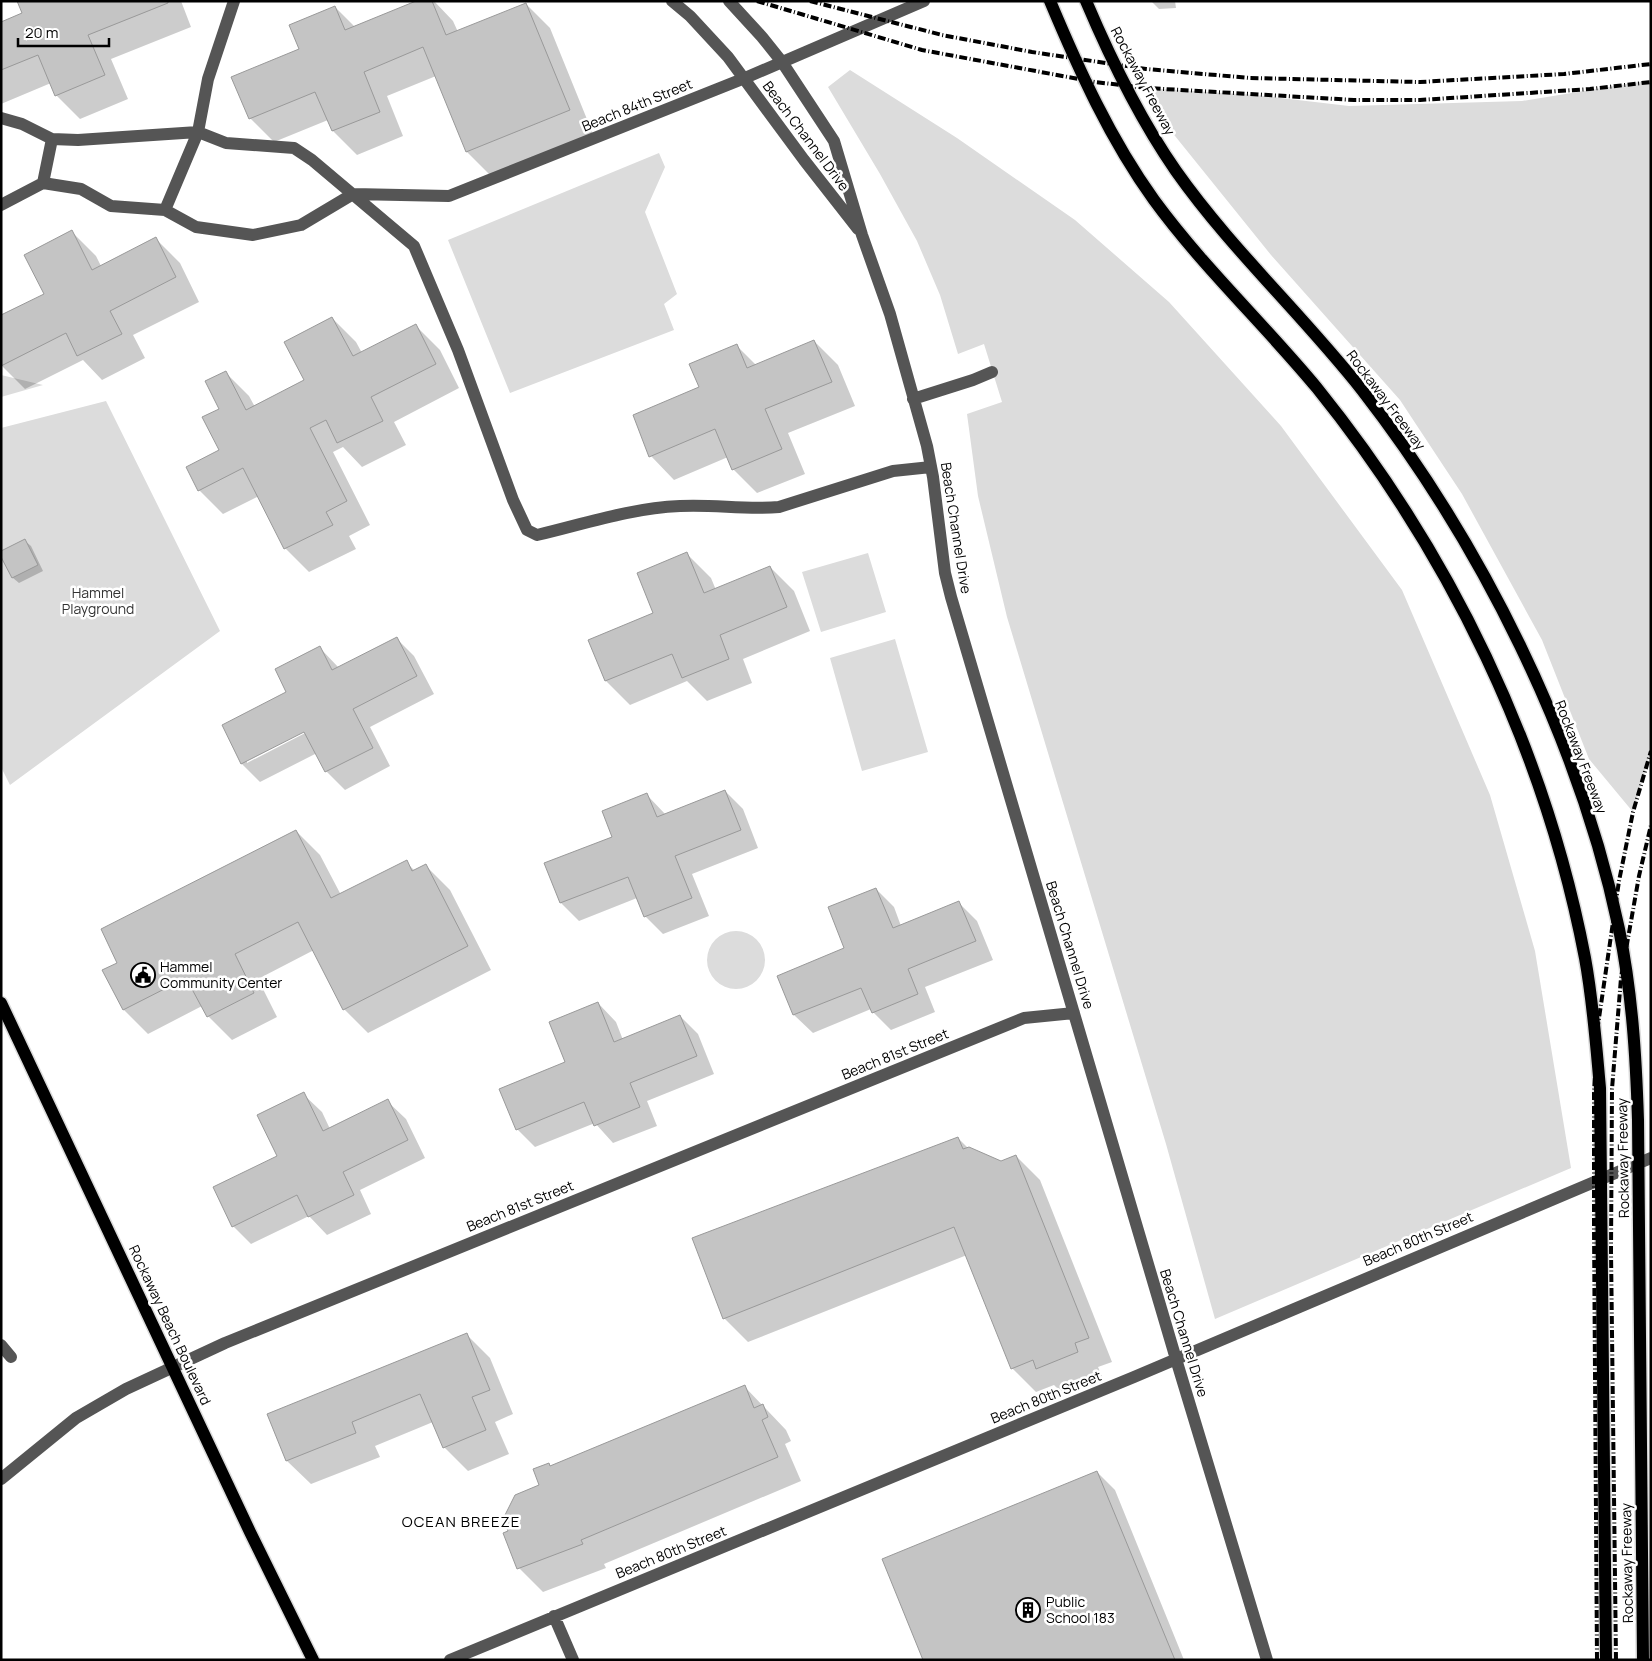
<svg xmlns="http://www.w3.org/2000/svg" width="1652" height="1661" font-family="Manrope,sans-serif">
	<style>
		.green { fill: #dcdcdc }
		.shadow { fill: #0003; fill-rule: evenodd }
		.building { fill: #c4c4c4; stroke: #999 }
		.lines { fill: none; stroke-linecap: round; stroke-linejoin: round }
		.major-casing { stroke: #dbdbdb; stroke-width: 15 }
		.minor { stroke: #555; stroke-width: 12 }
		.major { stroke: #000; stroke-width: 12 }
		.rail { stroke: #000; stroke-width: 4; stroke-dasharray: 8 2.5 1 2.5; stroke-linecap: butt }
		.labels { text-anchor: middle; stroke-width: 5; stroke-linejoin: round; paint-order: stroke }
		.street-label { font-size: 14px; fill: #000; stroke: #fff }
		.park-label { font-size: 14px; fill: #333; stroke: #fff }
		.poi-label { font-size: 14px; fill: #000; stroke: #fff; text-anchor: start }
		.neighbourhood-label { font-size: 15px; letter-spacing: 1px; fill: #000; stroke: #fff }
	</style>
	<rect width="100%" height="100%" fill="#fff"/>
	<!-- green -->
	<path class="green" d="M850,70L957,138L1075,220L1169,302L1281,426L1402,590L1490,795L1535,951L1571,1168L1215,1319L1166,1144L1007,617L978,496L967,414L1002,402L984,344L958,354L940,295L917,241L880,174L828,87Z
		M1651,80V751L1633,812L1589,759L1542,640L1462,494L1400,400L1271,255L1171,131L1147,88L1255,95L1349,106L1522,101Z
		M659,153L665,167L645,212L677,294L664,304L674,330L510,393L448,240Z
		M1,375L43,385L1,397Z
		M106,401L220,631L10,785L1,767V428Z
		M868,553L886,612L821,632L802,572Z
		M895,639L928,752L862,771L830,658Z
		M707 960a29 29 0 1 1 58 0a29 29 0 1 1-58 0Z"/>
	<!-- shadow -->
	<path class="shadow" d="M18,1H181L191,27L111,59L128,99L80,119L56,95L51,83L1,104V23L23,14Z
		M419,1H434L453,21L458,32L526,4L550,28L593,134L491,176L467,152L436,76L387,96L403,136L357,155L333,131L328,120L274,142L250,118L301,50L335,7L355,27Z
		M1151,1H1175L1176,8L1159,9Z
		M72,232L96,256L101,266L156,239L180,263L199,302L133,335L145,358L102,380L83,360L25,389L1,365L45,294Z
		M332,318L356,342L362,353L416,326L440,350L459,388L394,422L406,445L362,467L343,447L333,452L370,525L349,536L356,549L309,572L285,548L259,496L223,514L199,490L220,451L221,409L225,372L249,396L255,407L305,381Z
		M814,341L838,365L855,406L788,433L805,474L757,493L733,469L728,457L674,480L651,456L701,388L737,346L756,365Z
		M25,541L31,546L43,571L19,583L13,578L1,554Z
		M687,554L711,578L716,590L770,567L794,591L810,631L743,659L752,683L707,701L687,681L630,705L606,681L589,641L655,614Z
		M396,638L414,656L434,694L370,727L390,766L345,790L326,771L317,753L260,782L242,764L223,726L288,693L320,648L339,668ZM309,728L311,730L247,763V760Z
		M725,791L743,809L758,848L692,874L709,916L663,934L645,916L637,898L579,921L561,903L546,864L613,837L647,795L666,815Z
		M296,831L320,855L341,895L406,862L415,871L426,866L450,890L491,970L368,1033L344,1009L314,950L258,979L277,1017L232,1040L208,1016L202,1006L148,1034L124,1010L119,963Z
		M876,889L894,907L901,926L959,903L977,921L993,960L925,987L935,1012L891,1030L873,1012L871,1009L813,1033L794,1015L779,976L846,949Z
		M598,1003L616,1022L623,1040L680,1016L698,1034L714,1074L647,1101L657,1126L613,1143L595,1123L535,1147L517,1129L567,1063Z
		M303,1094L322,1112L330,1129L387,1101L406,1119L425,1158L360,1190L371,1214L327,1235L309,1216L251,1244L233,1226L279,1157Z
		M958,1138L968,1148L1001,1162L1016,1156L1040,1180L1112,1362L1098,1367L1102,1376L1061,1392L1054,1385L1036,1392L1012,1368L967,1255L748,1342L724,1318Z
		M466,1334L490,1358L513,1414L495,1422L509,1454L468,1471L444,1447L433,1422L375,1446L380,1457L311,1484L287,1461L269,1415Z
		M744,1386L786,1430L791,1441L785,1444L801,1481L604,1564L606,1568L543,1592L519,1568L510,1531L541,1485L548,1464L552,1467Z
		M1097,1472L1115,1490L1184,1660H924Z"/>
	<!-- building -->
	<path class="building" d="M17,1H168V3L88,35L105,75L55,96L38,55L1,70V22L22,13Z
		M416,1H432L446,35L526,3L570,110L466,152L423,47L364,72L380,112L332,131L315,92L249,119L231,77L299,49L289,25L335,6L345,30Z
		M72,230L92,270L156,237L176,277L110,311L122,334L77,356L66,333L1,366V315L44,294L24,255Z
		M332,317L353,356L416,324L436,364L371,397L383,421L337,443L326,420L310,428L347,501L326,512L333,525L284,549L243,468L198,491L186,467L219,450L202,417L219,409L205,381L226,371L246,410L304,380L284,342Z
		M814,340L832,382L765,409L782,449L732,470L715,429L649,457L633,415L699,387L689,364L737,344L747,368Z
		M25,539L38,565L12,578L1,557V551Z
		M687,552L704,593L770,566L787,607L720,635L729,659L682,678L672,654L605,681L588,640L653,613L637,573Z
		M397,637L417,676L353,709L373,748L325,772L304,732L241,764L222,725L286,692L275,669L320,646L332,670Z
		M725,790L741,830L675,856L692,898L644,917L628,877L560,903L544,863L612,837L602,811L647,793L657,817Z
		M296,830L331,898L407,860L412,871L426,864L468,946L343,1010L298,922L235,954L254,993L207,1017L186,978L123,1010L102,970L117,963L101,929Z
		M876,888L893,928L959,901L976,941L908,969L918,994L872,1013L861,988L793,1015L777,976L844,948L828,907Z
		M598,1002L614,1042L680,1015L697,1056L630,1083L640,1107L594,1126L584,1102L516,1130L499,1089L565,1062L549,1022Z
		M304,1092L323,1131L388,1099L408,1140L343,1172L354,1195L308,1217L297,1195L232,1227L213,1187L277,1156L257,1115Z
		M958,1137L963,1149L969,1147L1001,1161L1016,1155L1089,1338L1075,1343L1078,1352L1036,1369L1033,1360L1011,1369L954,1227L723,1319L692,1238Z
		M467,1333L490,1390L472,1397L486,1430L443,1448L420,1394L352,1422L356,1433L286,1461L267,1414Z
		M745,1385L754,1408L763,1404L768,1417L762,1420L778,1457L581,1540L583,1544L517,1569L503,1533L508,1531L503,1519L515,1495L539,1485L533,1469L549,1463L550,1466Z
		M1097,1471L1175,1660H923L882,1559Z"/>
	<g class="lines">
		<defs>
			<path id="major" d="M1050,1C1079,70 1110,139 1154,200C1203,267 1264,324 1317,388C1450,553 1545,749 1585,958C1593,1001 1596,1044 1600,1088L1606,1660
				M1086,1C1111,60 1139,118 1176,171C1231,249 1303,315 1362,390C1481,543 1579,739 1619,929C1632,992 1636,1056 1638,1120L1643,1660
				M1,1003L250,1532L313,1660"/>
		</defs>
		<!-- major casing -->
		<use href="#major" class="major-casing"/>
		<!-- minor -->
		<path class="minor" d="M672,1L690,16L728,57L804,160L858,229
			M729,1L762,37L782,62L834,141L862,235L890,314L927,446L933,477L945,573L951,597L1176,1359L1267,1660
			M1,118L22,124L52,139L78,140L198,132L208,79L234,1
			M43,183L81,189L111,206L165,210
			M353,194L301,225L253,235L196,227L165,210L198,132L226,143L294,148L312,160L414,246L458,350L513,500L527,530L537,535C584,524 631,508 680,506C713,504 746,510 779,507L893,471L931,467
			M353,194L449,196L745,78L924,1
			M1,205L43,183L52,139
			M913,399L973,380L992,372
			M1,1345L11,1357
			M1,1479L76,1418L126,1389L225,1343L1024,1018L1074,1013
			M554,1616L573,1660
			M450,1660L1134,1377L1651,1158"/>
		<!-- major -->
		<use href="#major" class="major"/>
		<!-- rail -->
		<path class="rail" d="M757,1L922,50L1095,82L1147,88L1354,100H1420L1590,89L1651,82
			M810,1L942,35L1032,52L1146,69L1250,78L1420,82L1564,74L1651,64
			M1597,1660L1594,1228V1093L1598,1025L1619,881L1633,812L1651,751
			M1616,1660L1611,1251L1612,1089L1621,978L1639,876L1651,825"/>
	</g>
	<!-- icons -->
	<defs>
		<symbol id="civic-ring" viewBox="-11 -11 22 22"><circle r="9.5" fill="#fff" stroke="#000" stroke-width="1.5"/><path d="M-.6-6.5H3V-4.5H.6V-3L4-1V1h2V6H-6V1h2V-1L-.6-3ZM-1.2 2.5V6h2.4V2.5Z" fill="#000"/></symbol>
		<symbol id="building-ring" viewBox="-11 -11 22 22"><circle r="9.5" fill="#fff" stroke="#000" stroke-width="1.5"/><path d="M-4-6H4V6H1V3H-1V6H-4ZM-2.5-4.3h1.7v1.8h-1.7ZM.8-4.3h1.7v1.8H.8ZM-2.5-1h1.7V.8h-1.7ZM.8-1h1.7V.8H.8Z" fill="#000"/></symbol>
	</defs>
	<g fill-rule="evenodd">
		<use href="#civic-ring" x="129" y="961" width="28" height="28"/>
		<use href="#building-ring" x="1014" y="1596" width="28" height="28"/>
	</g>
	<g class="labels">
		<!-- street labels -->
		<g class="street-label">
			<text transform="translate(1143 81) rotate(62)" y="5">Rockaway Freeway</text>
			<text transform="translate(637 105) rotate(-22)" y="5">Beach 84th Street</text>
			<text transform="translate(806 136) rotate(53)" y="5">Beach Channel Drive</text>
			<text transform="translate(1386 400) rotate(53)" y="5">Rockaway Freeway</text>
			<text transform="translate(956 528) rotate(81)" y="5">Beach Channel Drive</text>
			<text transform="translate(1581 757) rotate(69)" y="5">Rockaway Freeway</text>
			<text transform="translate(1070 945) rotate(73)" y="5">Beach Channel Drive</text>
			<text transform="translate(895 1054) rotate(-22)" y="5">Beach 81st Street</text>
			<text transform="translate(1623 1158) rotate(-91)" y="5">Rockaway Freeway</text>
			<text transform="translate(520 1206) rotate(-22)" y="5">Beach 81st Street</text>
			<text transform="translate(1418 1239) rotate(-23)" y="5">Beach 80th Street</text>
			<text transform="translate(170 1325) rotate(65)" y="5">Rockaway Beach Boulevard</text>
			<text transform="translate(1184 1333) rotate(73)" y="5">Beach Channel Drive</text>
			<text transform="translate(1046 1397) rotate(-22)" y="5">Beach 80th Street</text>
			<text transform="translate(671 1552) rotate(-22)" y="5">Beach 80th Street</text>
			<text transform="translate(1627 1563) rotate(-91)" y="5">Rockaway Freeway</text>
		</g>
		<!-- park labels -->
		<g class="park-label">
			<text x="98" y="598">Hammel<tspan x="98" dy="16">Playground</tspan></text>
		</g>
		<!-- poi labels -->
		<g class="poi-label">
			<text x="160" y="972">Hammel<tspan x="160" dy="16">Community Center</tspan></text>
			<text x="1046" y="1607">Public<tspan x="1046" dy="16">School 183</tspan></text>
		</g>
		<!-- neighbourhood labels -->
		<g class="neighbourhood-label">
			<text x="461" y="1527">OCEAN BREEZE</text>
		</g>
	</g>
	<!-- border -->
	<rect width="1652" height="1661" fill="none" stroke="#000000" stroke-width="5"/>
	<!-- scale -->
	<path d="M18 38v8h91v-8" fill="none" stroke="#000000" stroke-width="2.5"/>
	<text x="25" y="38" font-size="15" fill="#000000" stroke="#ffffff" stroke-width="4" paint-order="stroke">20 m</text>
</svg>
